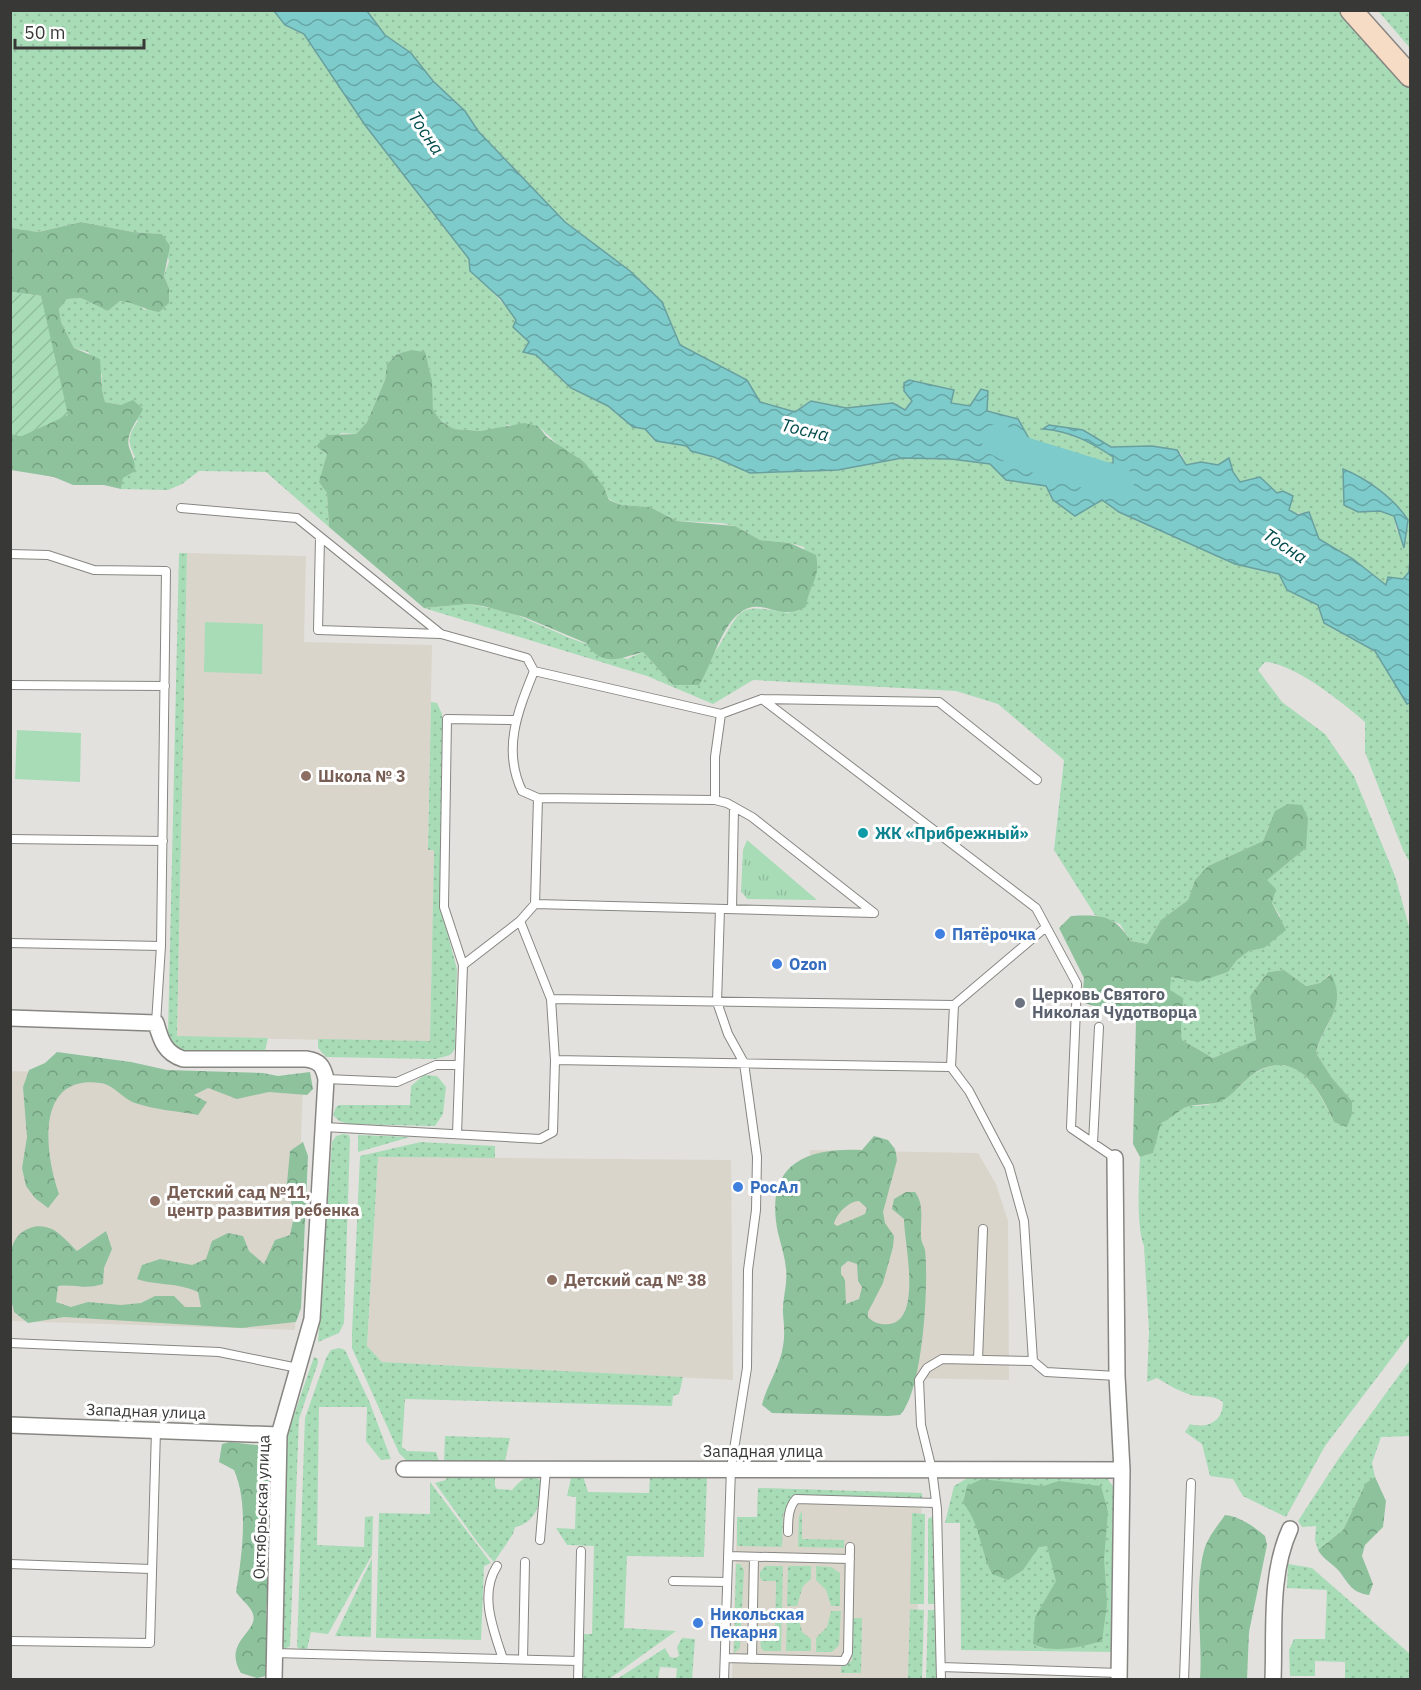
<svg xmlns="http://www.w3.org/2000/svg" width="1421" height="1690" font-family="'IBM Plex Sans',sans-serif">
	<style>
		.built { fill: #dad5cb }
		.grass { fill: url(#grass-dots); fill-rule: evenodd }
		.forest { fill: url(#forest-crowns); fill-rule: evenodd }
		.park { fill: url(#park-tufts) }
		.garden { fill: url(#garden-furrows) }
		.pitch { fill: #a8dcb7 }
		.water { fill: url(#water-waves); stroke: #699f9f; stroke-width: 1.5 }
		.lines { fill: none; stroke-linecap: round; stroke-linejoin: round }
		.river { stroke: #7ecbcb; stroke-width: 32 }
		.service-casing { stroke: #878682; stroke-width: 10 }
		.minor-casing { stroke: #878682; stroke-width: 18 }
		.secondary-casing { stroke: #878682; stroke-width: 24 }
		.service { stroke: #fff; stroke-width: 8 }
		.minor { stroke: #fff; stroke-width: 15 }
		.secondary { stroke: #f7dcc5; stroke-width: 21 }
		.education-dot { fill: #8d6e63; stroke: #fff; stroke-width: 2 }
		.culture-dot { fill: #0f9aa8; stroke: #fff; stroke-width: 2 }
		.shop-dot { fill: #3f7fe0; stroke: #fff; stroke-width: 2 }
		.worship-dot { fill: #6b7280; stroke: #fff; stroke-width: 2 }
		.labels { text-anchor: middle; stroke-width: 6; stroke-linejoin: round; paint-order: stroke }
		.education-label { font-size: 16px; font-weight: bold; fill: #785e54; stroke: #fff; text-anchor: start }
		.culture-label { font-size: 16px; font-weight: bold; fill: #0d838f; stroke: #fff; text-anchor: start }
		.shop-label { font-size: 16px; font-weight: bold; fill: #366cbe; stroke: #fff; text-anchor: start }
		.worship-label { font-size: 16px; font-weight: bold; fill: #5b616d; stroke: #fff; text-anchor: start }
		.street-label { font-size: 16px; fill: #383837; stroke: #fff }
		.water-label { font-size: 18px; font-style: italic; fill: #004b4b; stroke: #fff }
	</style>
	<defs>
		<pattern id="grass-dots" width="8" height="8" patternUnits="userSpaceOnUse" patternTransform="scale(1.5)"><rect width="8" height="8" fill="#a8dcb7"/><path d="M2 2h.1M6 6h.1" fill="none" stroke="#91be9e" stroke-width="1.8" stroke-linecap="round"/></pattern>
		<pattern id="forest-crowns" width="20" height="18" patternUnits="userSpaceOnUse" patternTransform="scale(1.5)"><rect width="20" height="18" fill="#8dc29d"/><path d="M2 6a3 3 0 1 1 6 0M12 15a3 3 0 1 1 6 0" fill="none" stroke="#749f81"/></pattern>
		<pattern id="park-tufts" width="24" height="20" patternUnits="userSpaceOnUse" patternTransform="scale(1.5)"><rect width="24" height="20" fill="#a8dcb7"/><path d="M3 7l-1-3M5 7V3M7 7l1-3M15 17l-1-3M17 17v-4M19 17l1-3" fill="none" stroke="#91be9e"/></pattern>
		<pattern id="garden-furrows" width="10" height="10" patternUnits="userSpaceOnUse" patternTransform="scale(1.5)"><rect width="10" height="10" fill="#a8dcb7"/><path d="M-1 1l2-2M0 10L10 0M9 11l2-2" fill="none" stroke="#91be9e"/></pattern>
		<pattern id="water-waves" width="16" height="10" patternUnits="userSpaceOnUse" patternTransform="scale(1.5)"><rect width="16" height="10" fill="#7ecbcb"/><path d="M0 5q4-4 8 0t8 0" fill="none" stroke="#68a6a6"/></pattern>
	</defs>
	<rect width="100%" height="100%" fill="#e3e1de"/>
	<!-- built -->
	<path class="built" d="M187,553L306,556L304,642L432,645L428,849L434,850L430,1042L177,1037Z
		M11,1071L303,1081L295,1330L11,1321Z
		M810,1150L978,1153L996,1184L1008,1221L1009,1380L804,1376Z
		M378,1157L731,1160L733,1380L382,1362L367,1346Z
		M758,1488L922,1493L915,1679L732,1680L737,1517H757Z"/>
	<!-- grass -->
	<path class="grass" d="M10,11H274L285,25L304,34L365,125L469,259C483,285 499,297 517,320L513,327L530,342L524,351L536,355L571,388L608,406L633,427L645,429L656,441L687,446L691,451L714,457L750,473L838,470L903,458L951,459L990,464L1006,480L1046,486L1053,500H1102L1119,512L1235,564L1279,574L1287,590L1318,605L1375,651L1407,703H1410V863L1403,850L1365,752V722C1345,704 1292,662 1265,662L1258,670L1282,702L1325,734L1354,776L1395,876L1410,930V1334L1325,1446L1286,1517L1243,1496L1233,1479L1210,1476L1202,1444L1185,1432L1190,1424C1207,1429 1223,1422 1223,1402C1212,1394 1204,1398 1191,1395C1179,1391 1168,1385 1157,1378L1147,1382L1149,1331L1144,1246C1136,1227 1139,1180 1140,1157L1153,1153L1160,1123C1170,1119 1176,1113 1184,1108C1193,1104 1203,1107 1211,1104C1218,1101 1225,1096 1232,1093C1241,1087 1247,1077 1257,1072C1299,1048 1319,1092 1334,1122L1352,1101L1332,1078L1316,1053C1323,1023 1349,1007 1330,974L1320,983L1306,986L1284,970L1268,972L1250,996L1256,1040L1213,1058L1182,1040L1179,1025L1184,1013L1170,990V977L1198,981L1228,972L1237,960L1249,951L1264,948L1280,916L1272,903L1266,880L1306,848L1269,825L1263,841L1208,866L1195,880L1188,900L1161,920L1147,944L1131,941L1120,924L1095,915L1054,850L1064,760L998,704L956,691L753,680L713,704L647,676L424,608L469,604L510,612L570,638L627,659L643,652L673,685C686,675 708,663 717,649C743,607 735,603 789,613L808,594L813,583L804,547L790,543L760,540L735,526L721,523L677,521L650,507L621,505L609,499L604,487L538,426L508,425L495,430L481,431L454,429L442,422L433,410L429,367L411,350L397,354L387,364L385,380L367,422L356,434L342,433L316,445L327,454L320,482L327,493L329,527L266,472L199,471L182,484L168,490L121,489L123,477L135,457C127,442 128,435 138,421L121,405L105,402L102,390V375L88,352L74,348L61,322L59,309L67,299L81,298L108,311L120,301L134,302L145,310L169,288L164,276L169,261L162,234L133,232L81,222L37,232L11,228Z
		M367,11H1339L1410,87L1409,572L1403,579L1386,585L1353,559L1319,539L1309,512C1284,518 1291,503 1276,493C1266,487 1250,489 1240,482C1237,479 1235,474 1231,471C1217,463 1202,462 1186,465L1181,453L1121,446L1111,447L1083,430H1059L1086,439L1113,457V463L1089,465L1074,462L1083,474L1067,473L1041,460L1018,419L987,411L988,392L981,389L971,406L951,403L954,391L916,382L912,401L906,411L893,403L846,408L812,401L795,412L760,402L747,380L680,345L662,302L630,271L565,222L478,131L465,111L433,81L411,53L385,35ZM1356,474C1373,489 1395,499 1408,520L1397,532L1394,516L1380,511L1358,512L1343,497Z
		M1378,11H1410V48Z
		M179,553H187L177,1036L268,1038L265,1051L256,1054L179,1052L170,1042L168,1034Z
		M431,702L437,703L442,714L441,909L457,969L455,1049L450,1055L436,1059L326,1057L318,1048V1039L430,1041L434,850H428Z
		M424,1075L437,1076L446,1087L443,1114L435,1126L348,1124L339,1121L333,1115L336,1107L339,1105H410L411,1086Z
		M343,1134L349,1135L350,1139L344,1323L339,1333L318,1342L332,1142L336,1136Z
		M358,1135L410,1137L358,1152Z
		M421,1142L495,1146V1158L378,1157L367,1346L382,1362L683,1377L679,1394L673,1396L672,1406L405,1399L402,1447L407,1451L436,1452L440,1465L408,1462L399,1453L352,1348V1333L360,1156Z
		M339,1348L345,1350L369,1401L391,1459L381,1460L366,1441L367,1407H319L317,1545L364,1547L365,1517L373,1516L372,1555L328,1634L311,1632L307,1649L302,1650L297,1647L305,1418L326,1358L331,1350Z
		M314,1357L318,1359V1363L299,1419L290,1646L285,1649L281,1645L287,1435Z
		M1410,1360V1436L1381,1437L1372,1463L1375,1477L1361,1493L1343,1530L1318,1550L1315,1540L1316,1526L1302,1527L1298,1521L1339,1458Z
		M445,1436L510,1438L504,1466L444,1465Z
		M495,1475V1486L497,1489L512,1490C521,1480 530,1470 542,1482C540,1502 538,1522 515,1527L513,1534L494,1562L478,1543L435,1483L446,1480L447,1477Z
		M576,1475L583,1476L588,1492L649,1493L650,1476L707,1478L704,1557L627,1556L624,1628L676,1631L609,1679H581L583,1634H592L594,1546L567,1545L556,1528L575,1529L576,1497L567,1496L571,1478Z
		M1105,1475L1116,1491L1115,1652L961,1650L960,1523H945L954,1486L971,1476Z
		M430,1482L491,1563L484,1566L481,1640L376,1638L379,1513L430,1514Z
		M758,1488L922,1493V1498L797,1497L791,1499L783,1515L782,1547L737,1546V1517H757Z
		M802,1511V1539L844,1540V1548L798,1547L799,1516Z
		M912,1513L925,1514L924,1604H910Z
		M931,1517L935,1520L936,1604H928V1519Z
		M372,1558L371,1637L335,1636Z
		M736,1564H740L744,1570L740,1648L734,1653Z
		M1288,1564L1312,1568L1410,1654V1679H1345V1662L1315,1661V1676H1290L1289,1650L1294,1639H1325L1327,1590L1287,1588Z
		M765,1566H783L781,1651H764L761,1648L760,1637H775L776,1581H762L760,1577V1572Z
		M788,1566H811V1579L803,1586L797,1606H787Z
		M816,1566L831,1567L840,1573V1606H831L826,1590L816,1580Z
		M910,1609L924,1610L922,1679H908Z
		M928,1610H936V1679L926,1680Z
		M787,1611H797L802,1632L811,1639V1651H786Z
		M831,1611H841L839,1645L832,1652H816V1638L827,1627Z
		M853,1618H862L861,1673H841V1667L852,1661Z
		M682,1638L695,1639L692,1679H676L677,1668L660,1667L658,1679H617L665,1648L670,1657L675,1658L679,1656L677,1647Z"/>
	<!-- forest -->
	<path class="forest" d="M81,222L133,232L162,234L170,246L164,276L169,288V303L159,312C144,310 135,302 120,301L108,311L81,298L67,299L59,309L61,322L74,348L100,359L102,390L105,402L121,405L133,400L143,409C138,420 125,434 129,447C132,456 135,460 135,471L123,478L121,489L104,485H73L54,477L11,470V434L22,436L41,296L11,292V228L38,232Z
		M411,350L425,352L432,381L433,410L442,422L454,429L481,431L524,423L538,426L547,437L584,462L604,487L609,500L621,505L650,507L677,521L735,526L760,540L790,543L816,555C821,579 809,584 806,607C801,609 794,612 789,612C777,613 764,605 752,607C724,612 713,664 699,685H673L643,652C620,658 602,668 586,643L524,617L483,606L469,604L424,608L329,527L327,493L319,482L327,454L316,446L328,435L356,434L367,422L385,380L387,364L397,354Z
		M1288,804L1302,805L1308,818L1306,848L1267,880L1276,889L1272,903L1286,930L1264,948L1249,951L1237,960L1228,972L1198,982L1171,977L1170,990L1183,998C1184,1013 1179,1025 1182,1040L1213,1058L1256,1040L1250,996L1268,972L1284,970L1306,986L1320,983L1331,974C1349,1008 1322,1023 1316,1053L1332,1078L1352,1101V1114L1347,1127L1334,1122C1320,1091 1298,1048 1256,1072C1245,1079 1236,1092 1225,1099C1212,1107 1197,1102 1184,1108C1176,1113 1170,1119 1161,1123L1153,1153L1140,1157L1133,1144L1136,1020L1082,1002L1084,978L1059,928L1071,916C1101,915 1113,914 1131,941L1147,944L1161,920L1188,900L1195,880L1208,866L1263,841L1275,811Z
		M57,1052L131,1062L167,1070L263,1073L278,1076L310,1072L313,1089L307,1095L269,1092L237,1099L208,1088L194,1095L207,1102L198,1115C178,1111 155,1110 135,1103C123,1099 113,1084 100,1083C34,1074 45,1155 59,1194L48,1208L35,1198L26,1186L22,1168L27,1137L23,1087L29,1070L45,1063Z
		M874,1136L888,1140L895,1149L897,1160L883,1212L885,1223L894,1236L893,1247L883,1283L868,1312V1317C874,1323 880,1325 889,1324C923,1320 904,1242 904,1219L892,1209L894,1199L906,1192H915C925,1205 920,1222 921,1237C921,1242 924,1246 925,1250C929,1284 923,1392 900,1415L888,1416L772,1413L762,1405C767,1384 780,1368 783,1346C785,1335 784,1325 783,1314C782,1299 788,1284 786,1269C785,1257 781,1245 778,1233C764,1166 803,1147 862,1150ZM859,1201L867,1208L865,1214L837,1226L834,1224C836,1214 849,1201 859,1201ZM848,1261L857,1264L858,1281L862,1287L859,1299L846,1304L845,1280L841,1274V1267Z
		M303,1142L308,1156L301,1308L296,1322L241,1328L64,1317L28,1323L14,1312C9,1288 0,1238 30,1228C37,1225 45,1226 52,1229C61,1234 70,1244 77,1251L106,1231L112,1249L104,1268L103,1284C84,1290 76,1284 58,1286L56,1302L71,1307L88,1302L121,1305L141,1303L155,1296H174L185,1307H201L198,1292C176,1282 158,1286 137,1279L142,1265L160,1259L192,1265L206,1259L212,1241L228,1233L243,1236L249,1251L264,1264L275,1240L290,1235L294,1216L287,1183L290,1151Z
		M230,1442L264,1446L271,1452L272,1461L267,1523L269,1577L266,1612L270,1666L266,1676L257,1678L241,1673C222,1642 259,1632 253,1614C250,1605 241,1600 236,1592C242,1557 249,1503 234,1470L219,1462L222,1444Z
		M1375,1477L1386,1501L1383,1527L1365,1545L1362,1556L1373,1584L1369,1595C1351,1592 1350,1585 1339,1571C1332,1563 1324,1560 1318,1550L1343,1530L1366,1483Z
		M982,1479L1043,1486L1059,1481L1101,1486L1108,1512L1104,1559L1107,1604L1102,1641C1081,1647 1053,1654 1033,1644L1035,1617L1056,1581L1047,1546L1039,1547L1023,1570L1008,1580L992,1574C980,1550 980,1523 963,1503L967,1486Z
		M1225,1515C1241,1517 1253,1526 1265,1536L1267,1545L1249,1632L1247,1679H1200C1203,1640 1193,1586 1205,1547C1209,1536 1218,1525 1225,1515Z"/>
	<!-- park -->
	<path class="park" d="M747,840L817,900L747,899L741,891L743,850Z"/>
	<!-- garden -->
	<path class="garden" d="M11,292L41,296L68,415L22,436L11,434Z"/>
	<!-- pitch -->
	<path class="pitch" d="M205,622L263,624L262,674L204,672Z
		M17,730L81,733L80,782L15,779Z"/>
	<!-- water -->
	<path class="water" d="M274,11H367L385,35L411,53L433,81L465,111L478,131L565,222L630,271L662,302L680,345L747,380L760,402L795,412L811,401L846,408L893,403L905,410L912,401L904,391V383L909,380L954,390L951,403L970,406L981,389L988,391L987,411L1018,419L1041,460L1067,473L1082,474L1073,462L1089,465L1113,463V457C1091,442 1070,431 1043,429L1049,425L1083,430L1111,447L1152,446L1177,450L1186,465L1201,462L1218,465L1229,458L1233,472L1240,482L1260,477L1277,493L1283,491L1293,496L1289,510L1298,515L1309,512L1319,539L1353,559L1386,585L1388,577L1403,579L1409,572L1410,559V703L1407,704L1375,651L1324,623L1318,605L1287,590L1279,574L1235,564L1119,512L1102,500L1075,516L1053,500L1046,486L1006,480L990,464L951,459L902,458L838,470L750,473L714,457L691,451L687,446L656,441L645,429L633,427L608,406L571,388L536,355L523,352L529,342L513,327L516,320L501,299L470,271L469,259L365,125L304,34L285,25Z
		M1343,469C1366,478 1394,498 1408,520L1404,548L1394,516L1380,511L1358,512L1344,505Z"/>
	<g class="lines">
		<!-- river -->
		<path class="river" d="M998,440L1024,453L1118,482"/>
		<defs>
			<path id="service" d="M181,508L297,518L441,634L527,658L534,671
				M320,538L318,630L441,634
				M10,554L48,555L94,570L166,571L161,946L156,1023
				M10,685L165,686
				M762,699L939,702L1037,780
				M538,798L522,791C502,749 518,711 534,671L721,714L762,699L1036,908L1077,984L1071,1128L1115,1158
				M715,800V757L721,714
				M10,839L163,841
				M535,904L874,913
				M720,909L717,1002L728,1034L744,1063L757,1157L756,1210L748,1270L747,1368L731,1468L724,1680
				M732,909L734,808
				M1046,927L954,1005L951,1067L969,1091L1009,1167L1024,1221L1033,1361L1046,1372L1117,1376
				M10,943L161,946
				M463,965L520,921L535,904L538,798L715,800L727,803L752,817L874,913
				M551,999L954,1005
				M555,1060L951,1067
				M326,1079L397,1082L436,1065H459
				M324,1127L540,1139L553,1132L555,1060L551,999L520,921
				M457,1134L463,965L444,907L447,719L515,720
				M1093,1143L1099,1027
				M10,1343L219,1352L298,1368
				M978,1360L983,1229
				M788,1532C788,1520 788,1508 796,1499L936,1503
				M540,1540L546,1469
				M728,1556L850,1559
				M10,1564L151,1569
				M497,1566C479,1594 493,1629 503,1659
				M673,1581L727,1582
				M10,1641L150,1643L156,1430
				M274,1653L578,1661
				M725,1658L844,1661L848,1653L850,1547
				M523,1659L525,1562
				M752,1659L754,1557
				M941,1667L1119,1673
				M578,1680L581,1551
				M941,1680L937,1509L932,1470L921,1425L919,1380L927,1368L942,1359L1033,1361
				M1184,1680L1191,1483"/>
			<path id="minor" d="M10,1018L156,1023C161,1041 165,1053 183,1059H306C320,1061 323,1066 326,1079L312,1319L279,1435L274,1680
				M1115,1158L1117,1376L1122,1470L1119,1680
				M10,1425L279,1435
				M404,1469L1122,1470
				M1273,1680C1275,1630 1269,1575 1290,1529"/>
			<path id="secondary" d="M1351,10L1410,76"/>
		</defs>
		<!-- service casing -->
		<use href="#service" class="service-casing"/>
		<!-- minor casing -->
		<use href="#minor" class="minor-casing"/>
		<!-- secondary casing -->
		<use href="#secondary" class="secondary-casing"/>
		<!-- service -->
		<use href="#service" class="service"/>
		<!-- minor -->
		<use href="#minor" class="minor"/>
		<!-- secondary -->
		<use href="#secondary" class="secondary"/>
	</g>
	<!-- markers -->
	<g class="education-dot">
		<circle cx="306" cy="776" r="6"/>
		<circle cx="155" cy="1201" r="6"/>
		<circle cx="552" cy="1280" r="6"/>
	</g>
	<circle class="culture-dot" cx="863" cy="833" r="6"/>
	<g class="shop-dot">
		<circle cx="940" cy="934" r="6"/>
		<circle cx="777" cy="964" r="6"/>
		<circle cx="738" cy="1187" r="6"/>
		<circle cx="698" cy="1623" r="6"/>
	</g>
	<circle class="worship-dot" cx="1020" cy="1003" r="6"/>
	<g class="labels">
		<!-- education labels -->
		<g class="education-label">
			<text x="318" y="782">Школа № 3</text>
			<text x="167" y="1198">Детский сад №11,<tspan x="167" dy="18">центр развития ребенка</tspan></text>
			<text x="564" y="1286">Детский сад № 38</text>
		</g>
		<!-- culture labels -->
		<g class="culture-label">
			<text x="875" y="839">ЖК «Прибрежный»</text>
		</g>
		<!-- shop labels -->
		<g class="shop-label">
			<text x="952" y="940">Пятёрочка</text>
			<text x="789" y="970">Ozon</text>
			<text x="750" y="1193">РосАл</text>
			<text x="710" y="1620">Никольская<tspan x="710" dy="18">Пекарня</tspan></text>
		</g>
		<!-- worship labels -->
		<g class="worship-label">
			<text x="1032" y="1000">Церковь Святого<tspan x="1032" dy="18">Николая Чудотворца</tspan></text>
		</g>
		<!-- street labels -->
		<g class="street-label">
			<text transform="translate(146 1411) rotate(2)" y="6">Западная улица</text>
			<text x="763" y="1457">Западная улица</text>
			<text transform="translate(261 1507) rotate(-88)" y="6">Октябрьская улица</text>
		</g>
		<!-- water labels -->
		<g class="water-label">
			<text transform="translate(426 133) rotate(56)" y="6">Тосна</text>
			<text transform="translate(805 430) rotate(13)" y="6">Тосна</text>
			<text transform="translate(1285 546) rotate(33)" y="6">Тосна</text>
		</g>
	</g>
	<!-- border -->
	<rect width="1421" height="1690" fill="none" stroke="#383837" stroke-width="24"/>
	<!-- scale -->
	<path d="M15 39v9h129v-9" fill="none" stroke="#383837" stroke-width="3"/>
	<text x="24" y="39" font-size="18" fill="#383837" stroke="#ffffff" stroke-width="4.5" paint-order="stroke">50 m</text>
</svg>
